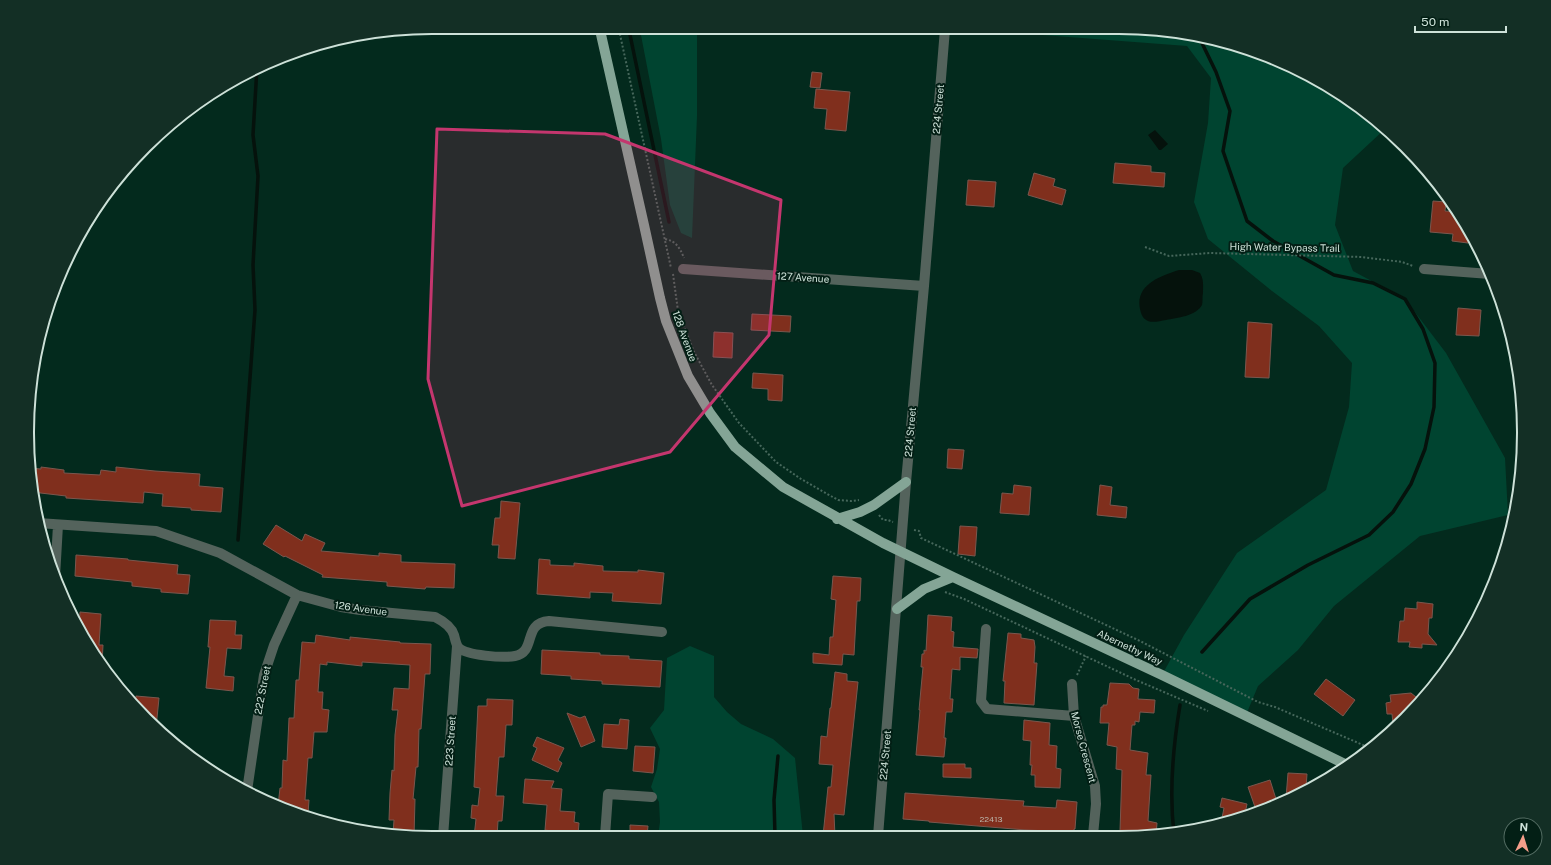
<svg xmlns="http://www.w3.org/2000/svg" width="1551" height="865" font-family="'Public Sans',sans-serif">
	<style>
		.green { fill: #004430 }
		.water { fill: #05120c }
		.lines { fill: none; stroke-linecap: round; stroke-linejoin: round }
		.stream { stroke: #05120c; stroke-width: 3.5 }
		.building { fill: #802f1d; stroke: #7a574e }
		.path { stroke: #46675b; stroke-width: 2; stroke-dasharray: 2 2; stroke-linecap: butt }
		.minor { stroke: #54635c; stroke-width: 10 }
		.major { stroke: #84a596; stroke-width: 10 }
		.marked { fill: #c4366e; fill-opacity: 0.2; stroke: #c4366e; stroke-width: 3; stroke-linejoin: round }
		.labels { text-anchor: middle; stroke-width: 4; stroke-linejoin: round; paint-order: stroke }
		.number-label { font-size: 8px; fill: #bab4a9 }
		.street-label { font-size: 10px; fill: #cde1d8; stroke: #031f15 }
		.rim { fill: none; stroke: #cde1d8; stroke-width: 2 }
	</style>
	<rect width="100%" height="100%" fill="#032a1d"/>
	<!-- green -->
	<path class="green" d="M1145,28L1249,48L1321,81L1386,128L1343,168L1335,225L1353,271L1405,299L1446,353L1505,458L1508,515L1420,536L1334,606L1298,650L1258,686L1246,715L1162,675L1184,635L1237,553L1326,490L1349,407L1352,363L1319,326L1272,291L1208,239L1194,202L1208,123L1211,78L1187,46L963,29Z
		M697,29V116L692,238L681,233L670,205L661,139L640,30Z
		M690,646L714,656V697L727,712L741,724L773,739L795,758L803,836H658L660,822L659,802L651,787L657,769L660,749L650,728L664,710L667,658Z"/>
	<!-- water -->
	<path class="water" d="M1155,130L1168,144L1161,150H1159L1148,135Z
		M1179,270H1192L1200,273C1204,280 1203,285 1203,293C1202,297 1203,301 1202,305C1196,316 1177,318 1166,320C1160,321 1153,323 1148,321C1143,319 1141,314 1140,309C1135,285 1160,276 1179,270Z"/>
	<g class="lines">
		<!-- stream -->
		<path class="stream" d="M629,30L669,222
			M1200,39L1216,72L1230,111L1223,151L1247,221L1273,241L1334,275L1373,283L1405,299L1423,329L1435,363L1434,407L1425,449L1411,484L1393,512L1369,535L1308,565L1250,599L1202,652
			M238,540L255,310L253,265L258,176L253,135L257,67
			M1174,834C1169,792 1173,747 1180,705
			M775,836L774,800L778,756"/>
	</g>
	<!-- building -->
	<path class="building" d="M812,72L822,73L820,88L810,87Z
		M816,89L850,92L846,131L825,129L827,109L814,108Z
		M1115,163L1151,166V172L1165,173L1164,187L1113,183Z
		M1034,173L1055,179L1053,186L1066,190L1062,205L1028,195Z
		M968,180L996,182L994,207L966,205Z
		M1433,201L1446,202L1445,211L1456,212L1471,235L1468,243L1452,241L1453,234L1430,232Z
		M1458,308L1481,310L1479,336L1456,335Z
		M752,314L791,316L790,332L751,330Z
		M1248,322L1272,324L1269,378L1245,377Z
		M714,332L733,333L732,358L713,357Z
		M753,373L783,375L782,401L768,400V389L752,388Z
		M948,449L964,450L962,469L947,468Z
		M41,467L64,470V473L100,475L101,470L116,472V467L155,471L200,474L199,486L223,488L221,512L191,510V508L162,506L163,494L144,492L143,503L66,498V496L32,492L29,468L41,469Z
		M1014,485L1031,487L1029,515L1000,513L1002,493L1013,494Z
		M1100,485L1112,487L1110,505L1127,507L1126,518L1097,515Z
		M501,501L520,503L515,559L498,558L499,545H492L495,518H500Z
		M276,525L302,541L305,534L325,543L321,551L379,556V553L401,555V562L455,564L454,588L426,587L425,589L387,586V582L322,577L323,575L285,556L284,557L263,544Z
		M960,526L977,527L975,556L958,554Z
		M76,555L128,559V560L178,565L177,574L190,575L188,594L161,592V589L132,586V582L75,576Z
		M539,559L550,560V565L574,566V563L603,566V571L638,572V570L664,573L661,604L612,601L613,593L590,592V598L537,594Z
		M833,576L861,578L860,601H857L854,655L843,654L842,665L813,663V653L829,655L830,637H833L836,600L831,599Z
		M1417,602L1433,604L1432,618H1429L1428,634L1437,645L1422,644V648L1409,647L1410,642H1398L1400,621H1404L1405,608L1417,609Z
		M80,612L101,614L99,645H103L102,664L79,630Z
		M928,615L952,617L951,631L954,632L953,647L978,649L977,658L960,657V670L952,669L950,699H953L952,712H946L944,738H946L944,757L916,755L920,710H919L923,667H921L922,654H924V650L926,651Z
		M210,620L236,621L235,635H242L241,649L227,648L224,676L234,677L233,691L206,688L210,647H208Z
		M1008,633L1021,634V638L1034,640L1035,647L1034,663H1037L1034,705L1004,703L1005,681H1003Z
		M316,635L350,640V637L400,642V643L431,644L430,674H425L421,729H419L418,767H416L413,799H415L414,837L393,834L394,820H389L390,793L392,770L394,771L395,735L398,710H392L394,688L409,689L410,665L362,662V666L327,662V665L320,664L318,692H323L322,709L329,710L327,732H314L312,758H308L305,800H309L308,814L294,813L278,806L280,788H282L283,760L287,761L289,718H294L296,680H299L302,642L315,643Z
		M542,650L600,653V655L629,656V659L662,661L660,687L602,684V681L571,679V676L541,674Z
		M835,672L847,674V681L858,682L844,815L834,814L835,836H823L828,787H831L833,765L819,764L821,736L827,737L830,708H831Z
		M1326,679L1355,700L1343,716L1314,694Z
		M1110,683L1129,684L1133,688L1139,689L1138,699L1155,700L1154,713L1140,712L1139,722L1135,721V725H1132L1130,750L1148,753L1146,775H1151L1148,821L1157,823L1156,835H1125L1120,831L1122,770L1116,769L1117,747L1107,745L1109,723H1100L1101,707H1103V705H1107Z
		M1411,693L1416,697L1417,704L1401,722L1393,723L1392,714H1387L1386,703L1391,702L1390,695Z
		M136,696L159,698L156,728L135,707Z
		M487,699L513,700L512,725H506L504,757H499L496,796H504L502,821H498L497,837H474L476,819L471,818L472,805L478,806L480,788L474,787L478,706H487Z
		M567,713L580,718L585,716L595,741L581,747Z
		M620,719L629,720L627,749L602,747L604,724L619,725Z
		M1024,720L1050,723L1049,745L1057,746L1056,768L1061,769L1060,788L1035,787V775H1031L1032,765H1030L1031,741L1023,740Z
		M537,737L564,748L558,760L562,763L558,772L532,760L537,748L533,746Z
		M635,746L655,747L653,773L633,771Z
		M943,764H965V768H971V778L943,777Z
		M1288,773L1307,774L1306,788L1286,798Z
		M525,779L554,781L551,788L562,789L560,811L575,812L574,822L579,823L578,835L551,833L552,831L545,830L547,805L523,803Z
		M1270,780L1276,799L1255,807L1248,787Z
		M905,793L1024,801L1023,806L1056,808L1057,800L1077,802L1075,829H1074V832L1026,830L929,822V821L903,819Z
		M1222,798L1247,804L1245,814H1243V818L1221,823L1224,808L1220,807Z
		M630,825L648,826L647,836H630Z"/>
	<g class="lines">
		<!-- path -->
		<path class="path" d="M619,30L671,268
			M665,239C676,241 680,248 684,258
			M1145,247L1169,256L1210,253L1362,257L1402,262L1413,266
			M673,274L678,311L694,352L712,385L739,423L776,462L801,479L838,500L851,501L859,500
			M879,515L883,520H888L893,522
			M914,530L919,531L921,538L1140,641L1258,702L1275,707L1370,748
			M945,592L964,599L1136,680L1208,711
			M1077,675L1086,656"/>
		<!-- minor -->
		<path class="minor" d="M683,269L924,286
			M1424,269L1490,274
			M38,523L156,531L220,553L297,595L341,607L360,610L435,617C443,621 451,626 454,635C455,639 456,644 458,647C466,656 504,658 515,656C537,652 522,623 549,621L662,632
			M55,577L58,525
			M986,629L981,701L987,709L1074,716
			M1072,684L1074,716L1095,786L1096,804L1093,835
			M247,791L264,675L274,645L297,595
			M605,836L608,794L652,797
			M878,836L906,482L924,286L945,29
			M443,837L457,646"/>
		<!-- major -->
		<path class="major" d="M600,30L644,225L660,298L666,321L688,376L710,413L735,447L783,487L883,543L953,577L1162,675L1349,766
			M837,519L860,512L874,505L906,482
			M897,609L924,589L953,577"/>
	</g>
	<!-- marked area -->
	<path class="marked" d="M437,129L605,134L781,200L769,335L670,452L462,506L428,379Z"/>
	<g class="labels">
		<!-- number labels -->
		<g class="number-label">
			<text x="991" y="822">22413</text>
		</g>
		<!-- street labels -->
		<g class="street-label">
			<text transform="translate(938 109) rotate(-85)" y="4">224 Street</text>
			<text transform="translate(1285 247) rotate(1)" y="4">High Water Bypass Trail</text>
			<text transform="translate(803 277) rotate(4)" y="4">127 Avenue</text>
			<text transform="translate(685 336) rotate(70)" y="4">128 Avenue</text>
			<text transform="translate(910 432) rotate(-85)" y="4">224 Street</text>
			<text transform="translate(361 608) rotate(8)" y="4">126 Avenue</text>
			<text transform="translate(1130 647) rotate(25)" y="4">Abernethy Way</text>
			<text transform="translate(262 690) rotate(-79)" y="4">222 Street</text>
			<text transform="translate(450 741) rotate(-86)" y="4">223 Street</text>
			<text transform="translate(1084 747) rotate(75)" y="4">Morse Crescent</text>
			<text transform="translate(885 755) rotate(-85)" y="4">224 Street</text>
		</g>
	</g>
	<!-- crop -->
	<path d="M0 0H1551V865H0ZM432 34H1119A398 398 0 0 1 1517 432V433A398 398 0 0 1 1119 831H432A398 398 0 0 1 34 433V432A398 398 0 0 1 432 34Z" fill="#132f25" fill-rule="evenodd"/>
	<path class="rim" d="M432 34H1119A398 398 0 0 1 1517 432V433A398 398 0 0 1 1119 831H432A398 398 0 0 1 34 433V432A398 398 0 0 1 432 34Z"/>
	<!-- north arrow -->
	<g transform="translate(1523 837) rotate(4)"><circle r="19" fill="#031f15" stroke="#546d63"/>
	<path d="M0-3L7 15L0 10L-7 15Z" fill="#f49e8a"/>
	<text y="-6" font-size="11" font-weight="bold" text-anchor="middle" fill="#cde1d8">N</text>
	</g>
	<!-- scale -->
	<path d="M1415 26v6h91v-6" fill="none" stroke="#cde1d8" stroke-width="2"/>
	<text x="1421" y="26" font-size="12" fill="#cde1d8" stroke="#031f15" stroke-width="3" paint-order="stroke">50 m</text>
</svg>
